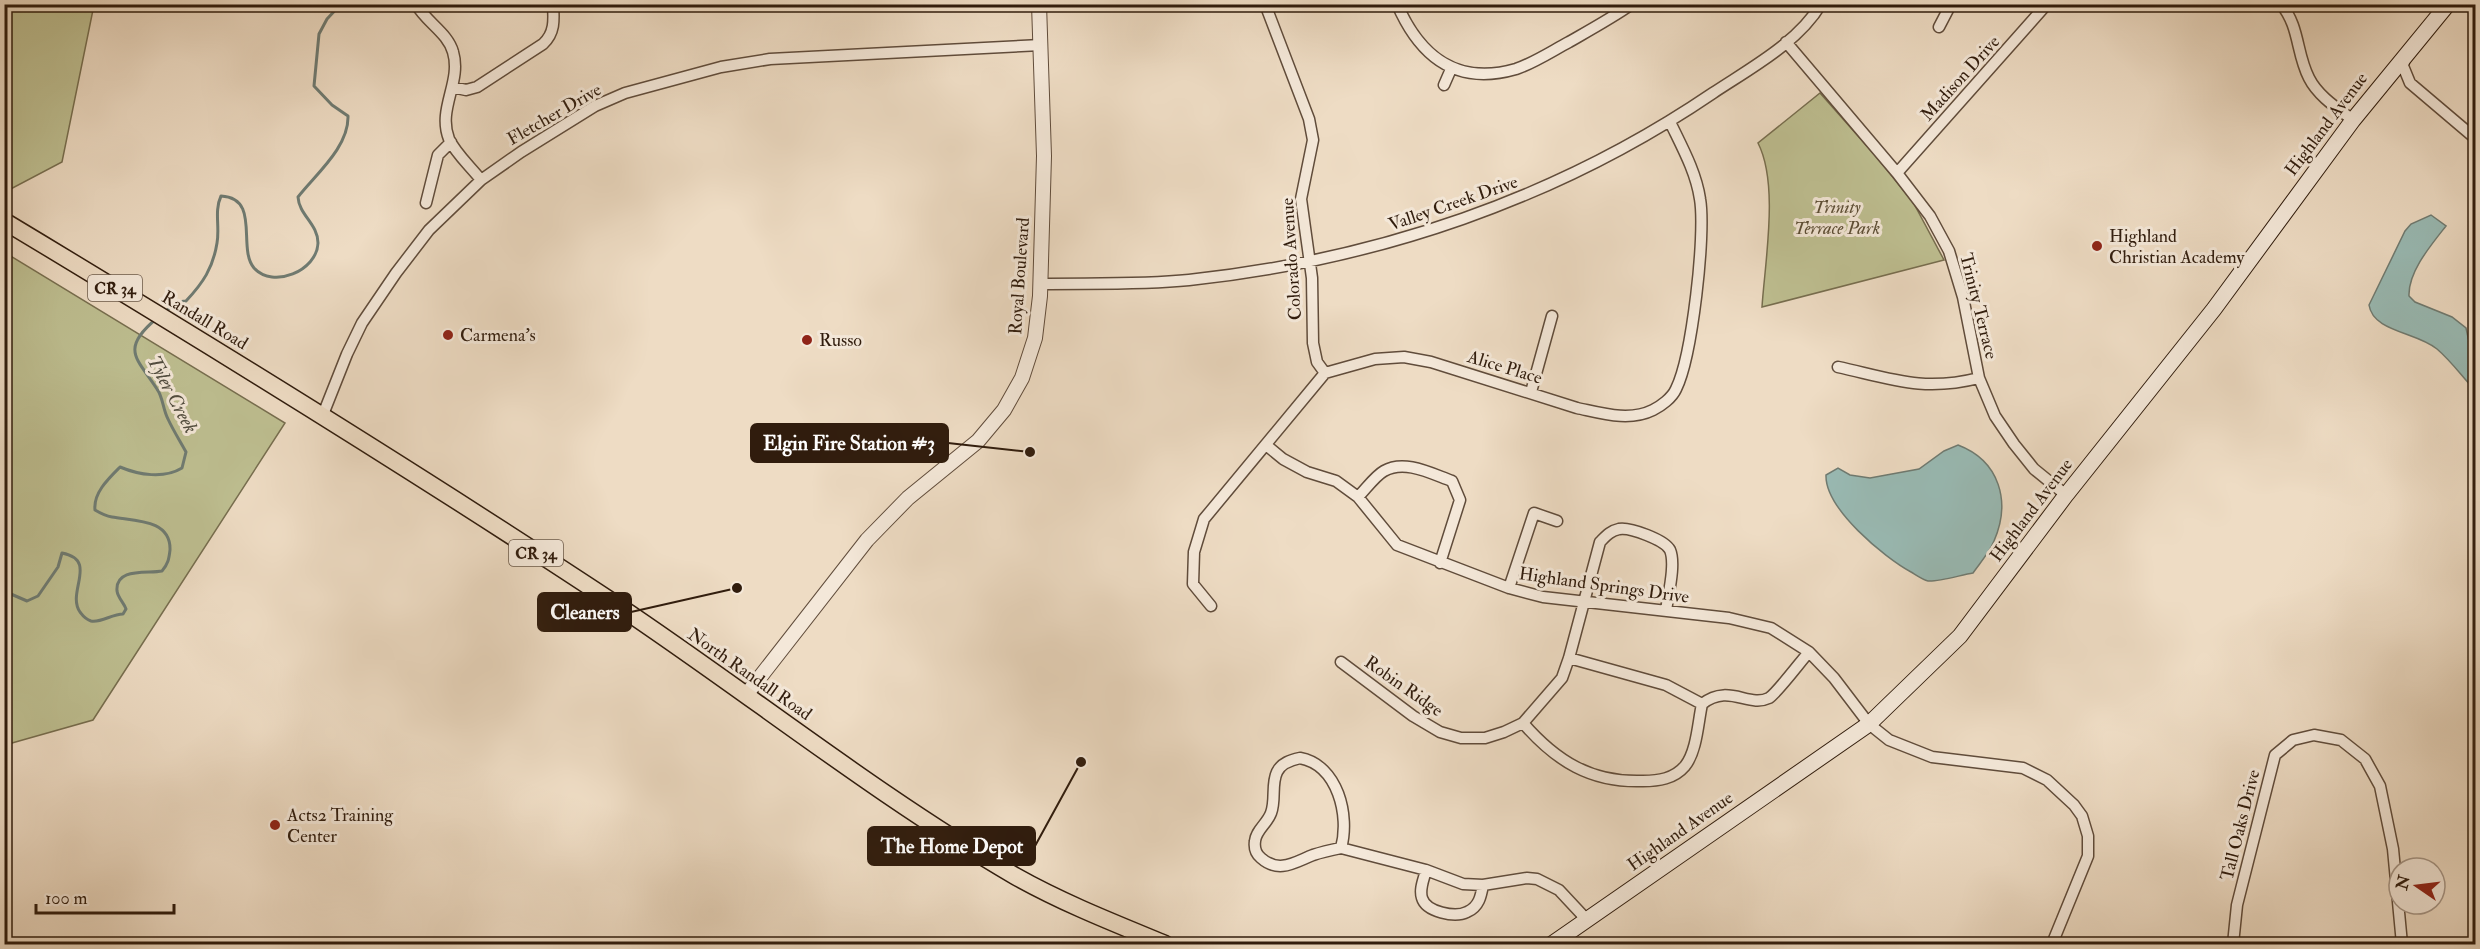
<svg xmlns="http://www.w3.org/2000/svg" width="2480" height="949" font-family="'IM FELL Double Pica',serif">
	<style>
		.green { fill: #bebf91; stroke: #776e4f; stroke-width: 1.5 }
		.water { fill: #99bbb5; stroke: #6f7b72; stroke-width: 1.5 }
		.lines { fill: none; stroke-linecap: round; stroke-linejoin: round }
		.stream { stroke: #6f7b72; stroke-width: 3 }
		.minor-casing { stroke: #604c3b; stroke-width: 13 }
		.tertiary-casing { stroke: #604c3b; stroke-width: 16 }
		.secondary-casing { stroke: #301c0d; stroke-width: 17 }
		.primary-casing { stroke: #301c0d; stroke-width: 19 }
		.minor { stroke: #f4e8d9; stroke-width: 10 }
		.tertiary { stroke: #f4e8d9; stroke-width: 14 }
		.secondary { stroke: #f4e8d9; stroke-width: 15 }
		.primary { stroke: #eedcc4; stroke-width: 16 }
		.poi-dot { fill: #8f2418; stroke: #f4e8d9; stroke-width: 2 }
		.labels { text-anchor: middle; stroke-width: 6; stroke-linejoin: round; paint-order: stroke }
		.shield { fill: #f4e8d9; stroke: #6b594a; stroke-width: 1.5 }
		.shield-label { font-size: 16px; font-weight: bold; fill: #301c0d }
		.street-label { font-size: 18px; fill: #301c0d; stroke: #f4e8d9 }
		.park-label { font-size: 18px; font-style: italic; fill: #5b4d35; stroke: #f4e8d9 }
		.poi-label { font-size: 18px; fill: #301c0d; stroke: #f4e8d9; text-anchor: start }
		.water-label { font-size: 20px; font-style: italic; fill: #504c3f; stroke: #f4e8d9 }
		.leader { fill: none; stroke: #301c0d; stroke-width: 2 }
		.callout-dot { fill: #301c0d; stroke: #f4e8d9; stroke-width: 2 }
		.callout { fill: #301c0d; stroke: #301c0d; stroke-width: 2 }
		.callout-label { font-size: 20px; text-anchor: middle; font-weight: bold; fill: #fff }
	</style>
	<rect width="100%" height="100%" fill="#eedcc4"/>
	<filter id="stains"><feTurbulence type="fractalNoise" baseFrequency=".00333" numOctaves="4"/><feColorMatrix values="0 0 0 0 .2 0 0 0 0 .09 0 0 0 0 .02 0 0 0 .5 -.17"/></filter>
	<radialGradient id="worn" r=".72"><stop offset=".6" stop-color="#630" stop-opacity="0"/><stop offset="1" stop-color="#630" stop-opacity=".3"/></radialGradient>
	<!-- green -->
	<path class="green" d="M5,4L94,5L62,162L5,192Z
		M1820,93L1874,154L1913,202L1944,260L1762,307C1765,261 1779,184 1758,143Z
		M4,252L285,423L93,720L5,745Z"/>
	<!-- water -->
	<path class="water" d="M2431,215L2446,226C2431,245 2408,272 2409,296L2415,302L2452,317L2466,328L2475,369V387H2472C2461,375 2450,360 2437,349C2417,332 2373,332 2369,305L2405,231L2411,224Z
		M1958,445C2000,461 2011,502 1994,541C1989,553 1980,563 1973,573C1961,575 1938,582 1928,581C1923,580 1916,575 1911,572C1884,557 1825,509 1826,475L1838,468L1850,475L1870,478L1919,469L1944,451Z"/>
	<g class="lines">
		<!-- stream -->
		<path class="stream" d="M166,311L177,302L186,301C203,283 213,268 217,243C220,227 214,211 221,196C261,198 237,248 254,268C273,289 317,271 318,243C318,224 299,215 298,197C316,174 349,147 348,116L332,105L314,86L319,34L327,19L341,4
			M4,591L27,601L38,596L58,567L62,553C99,560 66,592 80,612C83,616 85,619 91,621C101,623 112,614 123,614L126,609C124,603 118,598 117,591C115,567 148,574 162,571C168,564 169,559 170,550C171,519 134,521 112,517C106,516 100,513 95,510C93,493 109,478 120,467C139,475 164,479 182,468L186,452C180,441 173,430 168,419C163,410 163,397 157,389C138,359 119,350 156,319
			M2476,733V747"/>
		<defs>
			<path id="minor" d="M416,4C426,22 448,33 453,52C462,82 437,109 449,139C456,154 471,167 481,180
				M1265,4L1309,119L1313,140L1301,199L1312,278L1313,343L1317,362L1325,373
				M1397,4C1420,57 1457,86 1516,69C1534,63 1552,51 1569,42C1590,30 1612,18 1632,4
				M2281,4C2300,27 2296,53 2309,78C2318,96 2337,108 2353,120
				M1939,27L1951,4
				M1786,42L1897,173L1930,216L1949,251L1963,297L1979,378L1995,416L2014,444L2034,469L2066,495
				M2405,57L2403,66L2410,83L2476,139
				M1444,85L1451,69
				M452,87L466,90L477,87L543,44C555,33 554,20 553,4
				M1897,173L2047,4
				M426,203L438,155L451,142
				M1040,284C1090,283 1139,285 1189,280C1377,260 1557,199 1713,93C1749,69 1798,43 1821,4
				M1838,367C1892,379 1923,392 1979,378
				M1531,392L1552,316
				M322,417L347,354L362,323L396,273L429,230L481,180L521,152L595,106L625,93L721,67L770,59L1041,45
				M1266,445L1283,459L1307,472L1336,481L1358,497L1397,545L1509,588L1543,597L1729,618L1771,628L1809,652L1834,678L1869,724L1889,740L1932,757L2023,768L2047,780L2074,805L2082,816L2088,836V856L2052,944
				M1358,497C1366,489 1375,476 1384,471C1405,459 1432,474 1452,481L1460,500L1440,563
				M1509,588L1534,513L1557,521
				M1211,606L1193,584L1194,552L1204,519L1325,373L1375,359L1404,357L1431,362L1577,408C1601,413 1629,422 1653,410C1661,406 1672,398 1676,389C1692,357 1706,234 1700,199C1696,172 1682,147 1670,122
				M1569,658L1666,685L1702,704
				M1341,662L1413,716L1440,732L1461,738H1485L1504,732L1523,723L1562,678L1569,658L1600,542C1606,536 1610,531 1619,529C1630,527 1665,540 1670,550C1676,564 1668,595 1666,611
				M1523,723C1556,761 1591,783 1643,781C1658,781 1674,779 1685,766C1697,751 1698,722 1702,704C1729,683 1748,708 1769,698C1777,693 1801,661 1809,652
				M1300,758C1338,765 1350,816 1341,848C1331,850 1322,852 1313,855C1295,862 1279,874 1261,858C1256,854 1254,848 1255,841C1256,830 1267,824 1271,813C1276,800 1271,784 1277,772C1281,763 1291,760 1300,758Z
				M1341,848L1426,870L1463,884L1483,885L1527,878L1537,879L1559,890L1587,920
				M1426,870C1424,879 1419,889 1422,898C1426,912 1455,918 1467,912C1479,907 1481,896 1483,885
				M2233,944L2237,905L2275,755L2293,740L2314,735L2341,740L2365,759L2380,786L2393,849L2402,944"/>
			<path id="tertiary" d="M746,695L867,540L908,498L978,441L1004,410L1022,378L1035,338L1040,296L1044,156L1039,4"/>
			<path id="secondary" d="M1552,944L1869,724L1960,636L2066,495L2214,309L2353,120L2448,4"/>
			<path id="primary" d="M4,221C210,345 416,472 617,605C750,694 876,795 1015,876C1063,903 1114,923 1165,944"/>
		</defs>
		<!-- minor casing -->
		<use href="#minor" class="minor-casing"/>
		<!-- tertiary casing -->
		<use href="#tertiary" class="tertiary-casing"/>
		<!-- secondary casing -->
		<use href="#secondary" class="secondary-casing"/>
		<!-- primary casing -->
		<use href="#primary" class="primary-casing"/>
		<!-- minor -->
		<use href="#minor" class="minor"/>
		<!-- tertiary -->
		<use href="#tertiary" class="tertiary"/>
		<!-- secondary -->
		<use href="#secondary" class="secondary"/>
		<!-- primary -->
		<use href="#primary" class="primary"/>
	</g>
	<!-- markers -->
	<g class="poi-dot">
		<circle cx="2097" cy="246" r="6"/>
		<circle cx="448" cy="335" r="6"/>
		<circle cx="807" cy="340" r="6"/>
		<circle cx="275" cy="825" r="6"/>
	</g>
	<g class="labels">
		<!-- shield labels -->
		<g class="shield">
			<rect x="88" y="275" width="54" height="26" rx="4.5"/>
			<rect x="509" y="540" width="54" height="26" rx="4.5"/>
		</g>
		<g class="shield-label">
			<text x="115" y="294">CR 34</text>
			<text x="536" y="559">CR 34</text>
		</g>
		<!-- street labels -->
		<g class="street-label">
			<text transform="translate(1960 78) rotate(-48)" y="6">Madison Drive</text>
			<text transform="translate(554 114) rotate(-30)" y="6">Fletcher Drive</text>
			<text transform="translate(2326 124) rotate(-53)" y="6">Highland Avenue</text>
			<text transform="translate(1453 203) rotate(-19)" y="6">Valley Creek Drive</text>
			<text transform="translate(1291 259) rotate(-94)" y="6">Colorado Avenue</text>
			<text transform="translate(1019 276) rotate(-86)" y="6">Royal Boulevard</text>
			<text transform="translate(1979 306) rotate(76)" y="6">Trinity Terrace</text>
			<text transform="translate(205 320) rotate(31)" y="6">Randall Road</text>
			<text transform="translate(1505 367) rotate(17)" y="6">Alice Place</text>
			<text transform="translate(2031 510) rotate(-53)" y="6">Highland Avenue</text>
			<text transform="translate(1604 585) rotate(8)" y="6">Highland Springs Drive</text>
			<text transform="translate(750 674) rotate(35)" y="6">North Randall Road</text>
			<text transform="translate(1404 686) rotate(35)" y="6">Robin Ridge</text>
			<text transform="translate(2240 825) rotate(-76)" y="6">Tall Oaks Drive</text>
			<text transform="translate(1680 831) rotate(-35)" y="6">Highland Avenue</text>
		</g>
		<!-- park labels -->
		<g class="park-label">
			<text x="1837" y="213">Trinity<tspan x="1837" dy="21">Terrace Park</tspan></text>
		</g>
		<!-- poi labels -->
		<g class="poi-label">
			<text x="2109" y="242">Highland<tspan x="2109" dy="21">Christian Academy</tspan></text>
			<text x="460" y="341">Carmena’s</text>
			<text x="819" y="346">Russo</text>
			<text x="287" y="821">Acts2 Training<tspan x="287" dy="21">Center</tspan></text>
		</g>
		<!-- water labels -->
		<g class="water-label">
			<text transform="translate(173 394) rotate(62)" y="7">Tyler Creek</text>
		</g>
	</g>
	<!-- callouts -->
	<path class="leader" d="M1030 452L948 443M737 588L631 612M1081 762L1035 846"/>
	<g class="callout-dot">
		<circle cx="1030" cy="452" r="6"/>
		<circle cx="737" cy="588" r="6"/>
		<circle cx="1081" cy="762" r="6"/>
	</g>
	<g class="callout">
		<rect x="751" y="424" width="197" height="38" rx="6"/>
		<rect x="538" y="593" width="93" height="38" rx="6"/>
		<rect x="868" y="827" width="167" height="38" rx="6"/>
	</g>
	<g class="callout-label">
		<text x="849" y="450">Elgin Fire Station #3</text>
		<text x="585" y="619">Cleaners</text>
		<text x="952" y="853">The Home Depot</text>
	</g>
	<!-- margin -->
	<rect width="2480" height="949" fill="none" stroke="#eedcc4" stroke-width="24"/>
	<rect x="6" y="6" width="2468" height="937" fill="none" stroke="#301c0d" stroke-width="3"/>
	<rect x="12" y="12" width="2456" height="925" fill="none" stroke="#301c0d" stroke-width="1.5"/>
	<!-- north arrow -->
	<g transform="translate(2417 886) rotate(284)"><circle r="28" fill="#f4e8d9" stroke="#a69687" stroke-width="1.5"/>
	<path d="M0-4.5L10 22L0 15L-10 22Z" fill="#8f2418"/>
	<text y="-9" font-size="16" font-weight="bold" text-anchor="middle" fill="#301c0d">N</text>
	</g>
	<!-- scale -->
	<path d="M36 904v9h138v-9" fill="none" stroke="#301c0d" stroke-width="3"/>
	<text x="45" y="904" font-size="18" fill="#301c0d" stroke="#f4e8d9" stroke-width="4.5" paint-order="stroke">100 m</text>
	<rect width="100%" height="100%" filter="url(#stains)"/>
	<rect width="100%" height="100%" fill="url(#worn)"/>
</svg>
